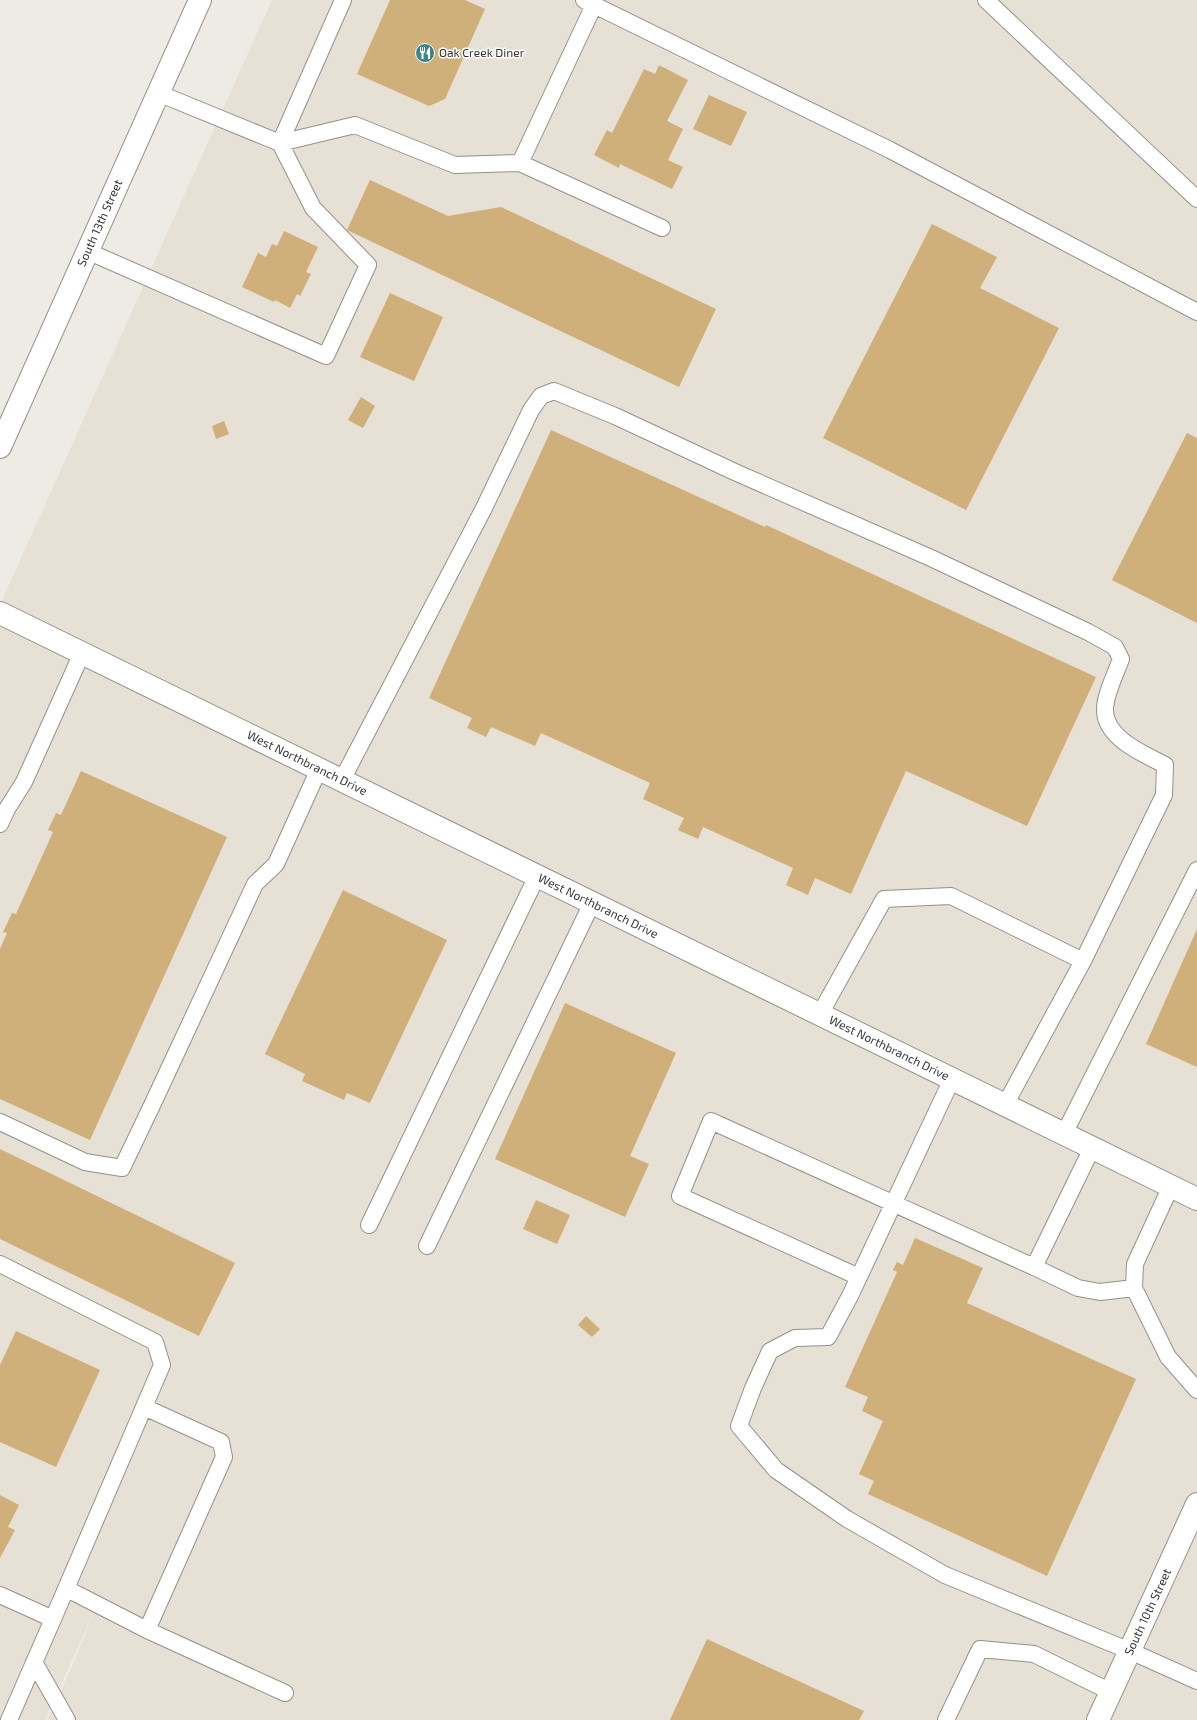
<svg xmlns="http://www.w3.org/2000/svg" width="1197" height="1720" font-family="'Exo 2',sans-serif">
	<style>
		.built { fill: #e7e0d4 }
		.building { fill: #cfaf7a }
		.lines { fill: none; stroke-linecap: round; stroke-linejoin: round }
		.lane-casing { stroke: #94918c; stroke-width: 18 }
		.street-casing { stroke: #94918c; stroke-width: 24 }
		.secondary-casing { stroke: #94918c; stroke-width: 24 }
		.lane { stroke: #fff; stroke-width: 16 }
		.street { stroke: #fff; stroke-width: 22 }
		.secondary { stroke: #fff; stroke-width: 22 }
		.labels { text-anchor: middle; stroke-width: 3; stroke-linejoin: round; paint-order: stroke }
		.poi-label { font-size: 12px; fill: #353432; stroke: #fff; text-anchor: start }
		.street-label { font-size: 12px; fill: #353432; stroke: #fff }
	</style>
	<rect width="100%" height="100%" fill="#eeebe5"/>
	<!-- built -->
	<path class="built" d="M272,0H1197V1720H47L75,1660L95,1609L45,1720H0V605Z"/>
	<!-- building -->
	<path class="building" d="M390,0H465L485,9L445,99L429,106L357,74Z
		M659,65L688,80L667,121L683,129L668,160L683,167L672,189L620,164L619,168L594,155L607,130L612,133L644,69L655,74Z
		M709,95L747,112L731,146L693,129Z
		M370,180L448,216L501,207L716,309L679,387L347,230Z
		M932,224L997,257L980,288L1059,328L966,510L823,438Z
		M284,231L318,247L306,272L311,274L300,296L297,294L290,308L275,300L274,302L242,287L258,253L266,257L272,244L277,246Z
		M390,293L443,317L414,381L360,357Z
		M361,397L375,406L363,428L348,420Z
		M224,421L229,434L216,439L212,426Z
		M551,430L765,527L766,525L1096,677L1027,826L906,771L851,894L815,878L808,895L786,885L793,868L703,827L698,839L678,830L684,818L643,799L650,783L541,733L535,746L491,727L486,737L467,728L472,718L429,698Z
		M1187,433L1197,438V623L1112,580Z
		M81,771L227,837L90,1140L0,1099V949L7,933L3,932L12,913L16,914L53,832L48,830L56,813L61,815Z
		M343,890L447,940L370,1103L347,1093L344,1100L302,1081L305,1074L265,1054Z
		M1197,929V1067L1146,1044Z
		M565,1003L676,1053L630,1156L649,1164L625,1217L495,1159Z
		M0,1149L235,1263L199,1336L0,1239Z
		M536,1200L570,1215L557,1244L523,1229Z
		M915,1238L983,1268L967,1303L1136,1379L1047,1576L868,1494L874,1481L859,1474L883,1421L862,1411L868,1397L845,1387L897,1272L893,1270L897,1262L903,1265Z
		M586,1316L600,1329L592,1337L578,1325Z
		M16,1331L100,1370L56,1467L0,1442V1365Z
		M0,1495L19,1505L8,1527L15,1530L0,1558Z
		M707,1639L864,1711L859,1720H670Z"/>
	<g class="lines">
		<defs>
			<path id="lane" d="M986,0L1197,199
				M594,5L890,150L1197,312
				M158,93L280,143L355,125L455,165L520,163L662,228
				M520,163L594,5L584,0
				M87,251L326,356L368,265L313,208L280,143L343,0
				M342,780L484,508L531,410L541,396L554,391L615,416L737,473L931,558L1088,632L1115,647L1121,659C1116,673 1105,695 1105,709C1104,738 1144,754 1165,765L1164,795L1083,961
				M0,824L7,809L24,782L82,653
				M820,1014L884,899L951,896L1083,961L1005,1105
				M952,1079L850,1296L828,1337L795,1338L770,1351L753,1388L739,1426L776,1470L847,1519L945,1575L1130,1651L1197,1681
				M0,1122L85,1162L122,1168L154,1101L255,884L276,864L319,769
				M1064,1134L1197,870
				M1171,1186L1135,1264L1134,1288L1168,1357L1197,1390
				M369,1225L537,876
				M427,1246L592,903
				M0,1264L155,1342L162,1365L53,1619
				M1034,1267L1078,1288L1100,1292L1134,1288
				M859,1277L680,1196L711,1121L1034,1267L1092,1148
				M144,1407L221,1442L224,1457L147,1630
				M67,1589L147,1630L285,1693
				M0,1595L53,1619L9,1720
				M34,1662L67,1720
				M946,1720L980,1649L1034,1654L1111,1692"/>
			<path id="street" d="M0,613L1197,1199
				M1098,1720L1197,1504"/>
			<path id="secondary" d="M0,447L200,0"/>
		</defs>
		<!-- lane casing -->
		<use href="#lane" class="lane-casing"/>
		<!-- street casing -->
		<use href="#street" class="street-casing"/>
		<!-- secondary casing -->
		<use href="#secondary" class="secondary-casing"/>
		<!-- lane -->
		<use href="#lane" class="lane"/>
		<!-- street -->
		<use href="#street" class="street"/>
		<!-- secondary -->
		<use href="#secondary" class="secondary"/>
	</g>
	<!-- icons -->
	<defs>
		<symbol id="restaurant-disc" viewBox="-11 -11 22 22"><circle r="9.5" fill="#3d848d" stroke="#fff"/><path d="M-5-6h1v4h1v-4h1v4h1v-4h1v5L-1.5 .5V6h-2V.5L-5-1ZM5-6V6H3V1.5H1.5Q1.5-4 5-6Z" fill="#fff"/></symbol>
	</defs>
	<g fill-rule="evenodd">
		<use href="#restaurant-disc" x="414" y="42" width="22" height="22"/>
	</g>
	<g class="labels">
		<!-- poi labels -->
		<g class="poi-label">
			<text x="439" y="57">Oak Creek Diner</text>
		</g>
		<!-- street labels -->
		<g class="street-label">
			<text transform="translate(100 223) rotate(-66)" y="4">South 13th Street</text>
			<text transform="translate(307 763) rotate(26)" y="4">West Northbranch Drive</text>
			<text transform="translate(598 906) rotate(26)" y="4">West Northbranch Drive</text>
			<text transform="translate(889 1048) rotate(26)" y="4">West Northbranch Drive</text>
			<text transform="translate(1148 1612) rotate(-65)" y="4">South 10th Street</text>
		</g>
	</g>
</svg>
